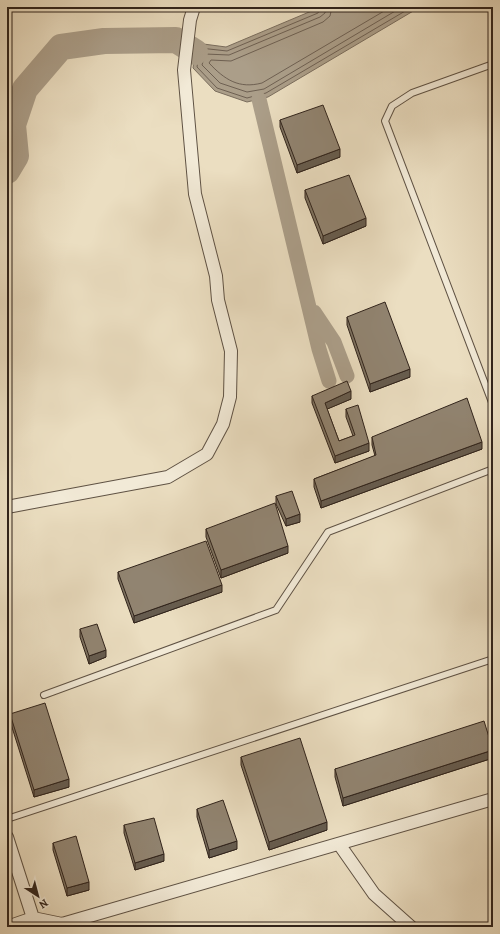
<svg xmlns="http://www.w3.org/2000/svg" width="500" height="934" font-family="Alegreya,serif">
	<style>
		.water { fill: #ab9e89; stroke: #7a6d5d }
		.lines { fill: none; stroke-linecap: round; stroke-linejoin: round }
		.shore { stroke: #6e6052; stroke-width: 1 }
		.canal { stroke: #ab9e89; stroke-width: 15 }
		.river { stroke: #ab9e89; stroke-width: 26 }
		.lane-casing { stroke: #5f5244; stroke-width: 8 }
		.street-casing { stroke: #5f5244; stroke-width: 14 }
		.lane { stroke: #f2ead7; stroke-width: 6 }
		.street { stroke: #f2ead7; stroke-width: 12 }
		.wall { fill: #7d7261; stroke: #30231b }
		.shaded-wall { fill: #665c4f; stroke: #30231b }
		.building { fill: #918471; stroke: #30231b }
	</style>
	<rect width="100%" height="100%" fill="#ebdec1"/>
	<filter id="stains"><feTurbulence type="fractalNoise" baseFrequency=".005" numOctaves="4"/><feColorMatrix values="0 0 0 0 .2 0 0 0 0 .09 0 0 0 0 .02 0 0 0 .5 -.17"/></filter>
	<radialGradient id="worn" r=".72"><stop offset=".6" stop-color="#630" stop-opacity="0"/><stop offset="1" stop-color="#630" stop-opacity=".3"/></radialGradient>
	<!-- water -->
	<path class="water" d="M321,7H420L268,97L247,102L215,91L193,68L196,43L226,47Z"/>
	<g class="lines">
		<!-- shore -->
		<path class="shore" d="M321,7L318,13L227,51L200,48L197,67L217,88L247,98L266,93L412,7
			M326,7L325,13L320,17L229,55L205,54L202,65L220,83L247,92L264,89L402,7
			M332,7L330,16L323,22L231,61L211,60L209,63C225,80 239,89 262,83L391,7"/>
		<!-- canal -->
		<path class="canal" d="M259,99L319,349L329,381
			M314,312L334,342L347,376"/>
		<!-- river -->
		<path class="river" d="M7,171L16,156L13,125L25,89L61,47L104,41L176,40L195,52"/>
		<defs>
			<path id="lane" d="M493,64L412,93L392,106L385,121L493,405
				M44,695L276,610L328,532L493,469
				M7,819L493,659"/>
			<path id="street" d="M7,507L168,477L207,454L223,424L230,397L231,351L218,300L216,276L195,194L184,70L190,20L194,7
				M7,837L33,918
				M339,844L374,894L411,927
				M7,927L33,918L62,924L493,799"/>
		</defs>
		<!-- lane casing -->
		<use href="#lane" class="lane-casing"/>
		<!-- street casing -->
		<use href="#street" class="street-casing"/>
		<!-- lane -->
		<use href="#lane" class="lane"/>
		<!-- street -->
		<use href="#street" class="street"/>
	</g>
	<!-- wall -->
	<path class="wall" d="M280,120L340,157L297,173L280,127Z
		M305,190L366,226L323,244L305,198Z
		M347,317L410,377L370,392L347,325Z
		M312,396L351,399L327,409L339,441L353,436L346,417V409L369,451L335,463L312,403Z
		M372,437L482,449L321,508L314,487V479L375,456L372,445Z
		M276,496L300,522L286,526L276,504Z
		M206,529L288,553L221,578L206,537Z
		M118,572L222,592L134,623L118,579Z
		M80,629L106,657L89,664L80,637Z
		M10,714L69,787L34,797L10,721Z
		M493,749V758L343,806L335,777V769Z
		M241,757L327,830L269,850L241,765Z
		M197,809L237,849L209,858L197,817Z
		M124,825L164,861L135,870L124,833Z
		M53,843L89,890L67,896L53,850Z"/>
	<!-- shaded-wall -->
	<path class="shaded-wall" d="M340,149V157L297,173V165Z
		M366,218V226L323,244V236Z
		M410,369V377L370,392V384Z
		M351,391V399L325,410V403Z
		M482,442V449L321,508V501Z
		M369,443V451L335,463V456Z
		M300,514V522L286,526V519Z
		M288,546V553L221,578V570Z
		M222,585V592L134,623V616Z
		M106,650V657L89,664V656Z
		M493,750V758L343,806V798Z
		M69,779V787L34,797V790Z
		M327,822V830L269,850V842Z
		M237,841V849L209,858V850Z
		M164,854V861L135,870V863Z
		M89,882V890L67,896V888Z"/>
	<!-- building -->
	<path class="building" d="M323,105L340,149L297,165L280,120Z
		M349,175L366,218L323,236L305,190Z
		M385,302L410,369L370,384L347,317Z
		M347,381L351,391L325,403L339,441L355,435L346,409L358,405L369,443L335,456L312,396Z
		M467,398L482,442L321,501L314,479L376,455L372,437Z
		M292,491L300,514L286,519L276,496Z
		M275,503L288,546L221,570L206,529Z
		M206,541L222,585L134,616L118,572Z
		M97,624L106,650L89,656L80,629Z
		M45,703L69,779L34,790L10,714Z
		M484,721L493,750L343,798L335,769Z
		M300,738L327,822L269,842L241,757Z
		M223,800L237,841L209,850L197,809Z
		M154,818L164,854L135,863L124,825Z
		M76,836L89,882L67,888L53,843Z"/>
	<!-- margin -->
	<rect width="500" height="934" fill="none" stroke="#ebdec1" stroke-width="24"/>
	<rect x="8" y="8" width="484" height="918" fill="none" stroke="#30231b" stroke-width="2"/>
	<rect x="12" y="12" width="476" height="910" fill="none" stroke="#30231b"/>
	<!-- north arrow -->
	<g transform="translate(38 896) rotate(144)" stroke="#f2ead7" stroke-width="3" paint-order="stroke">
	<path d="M0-3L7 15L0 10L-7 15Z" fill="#30231b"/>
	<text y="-6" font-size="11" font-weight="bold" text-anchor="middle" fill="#30231b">N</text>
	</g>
	<rect width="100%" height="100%" filter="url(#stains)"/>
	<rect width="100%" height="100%" fill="url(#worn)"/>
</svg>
